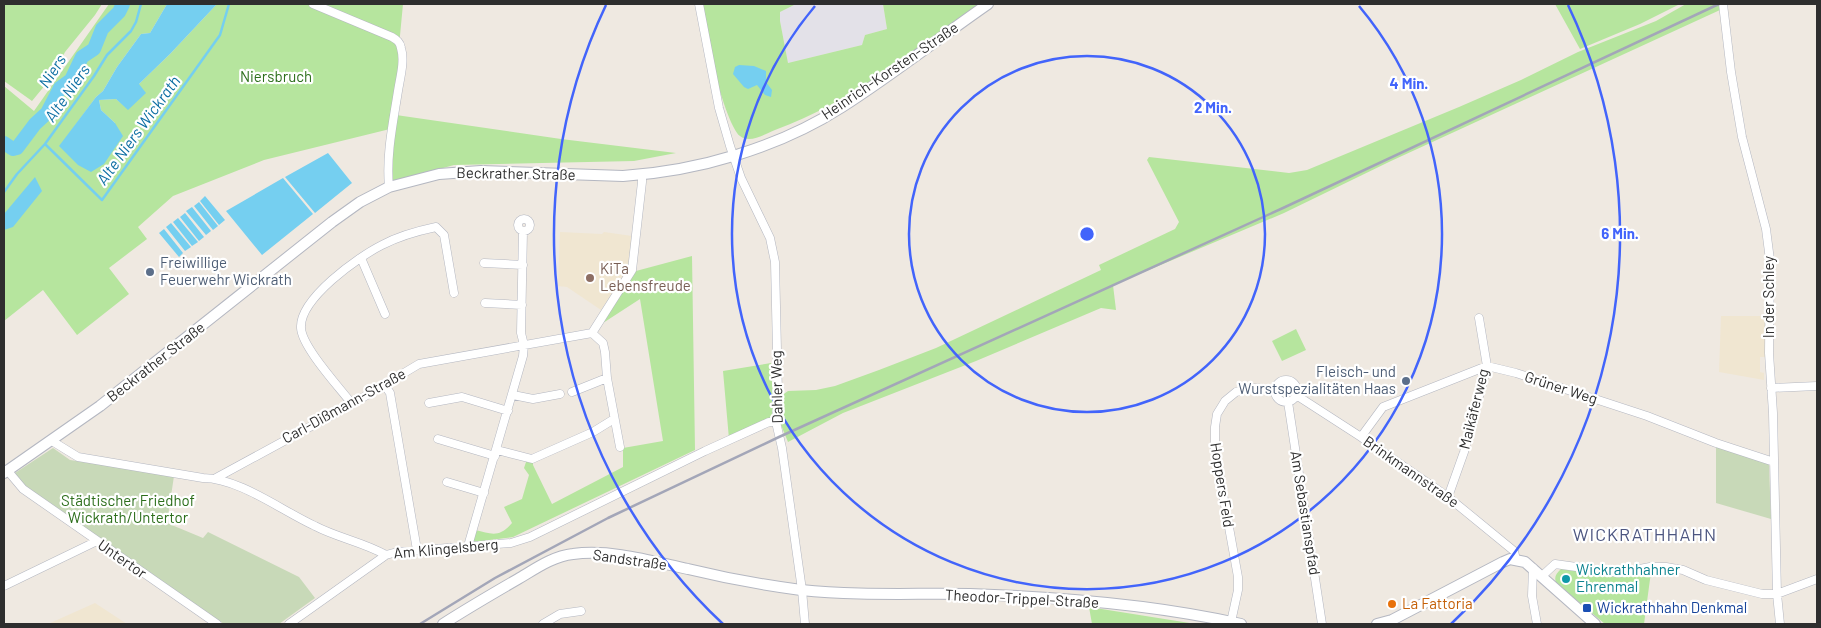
<svg xmlns="http://www.w3.org/2000/svg" width="1821" height="628" font-family="Barlow,sans-serif">
	<style>
		.industrial { fill: #e3e1e8 }
		.education { fill: #f0e6d1 }
		.green { fill: #b6e59e }
		.cemetery { fill: #c8d9b8 }
		.water { fill: #75cff0 }
		.lines { fill: none; stroke-linecap: round; stroke-linejoin: round }
		.stream { stroke: #75cff0; stroke-width: 2.5 }
		.river { stroke: #75cff0; stroke-width: 14 }
		.street-casing { stroke: #b4b7c1; stroke-width: 9 }
		.secondary-casing { stroke: #b4b7c1; stroke-width: 12 }
		.street { stroke: #fff; stroke-width: 8 }
		.secondary { stroke: #fff; stroke-width: 10 }
		.rail { stroke: #a3a6b8; stroke-width: 2.5 }
		.ring { fill: none; stroke: #4264fb; stroke-width: 2.5 }
		.service-dot { fill: #5c6f8a; stroke: #fff; stroke-width: 2 }
		.education-dot { fill: #8d6e63; stroke: #fff; stroke-width: 2 }
		.culture-dot { fill: #0f9aa8; stroke: #fff; stroke-width: 2 }
		.food-dot { fill: #e8710a; stroke: #fff; stroke-width: 2 }
		.transit-dot { fill: #1a4fb4; stroke: #fff; stroke-width: 2 }
		.labels { text-anchor: middle; stroke-width: 4.5; stroke-linejoin: round; paint-order: stroke }
		.street-label { font-size: 15px; fill: #2e2e2e; stroke: #fff }
		.park-label { font-size: 15px; fill: #2c6e1b; stroke: #fff }
		.service-label { font-size: 15px; fill: #4e5e75; stroke: #fff; text-anchor: start }
		.education-label { font-size: 15px; fill: #785e54; stroke: #fff; text-anchor: start }
		.culture-label { font-size: 15px; fill: #0d838f; stroke: #fff; text-anchor: start }
		.food-label { font-size: 15px; fill: #c56008; stroke: #fff; text-anchor: start }
		.transit-label { font-size: 15px; fill: #164399; stroke: #fff; text-anchor: start }
		.water-label { font-size: 16px; font-style: italic; fill: #0d6fa3; stroke: #fff }
		.quarter-label { font-size: 18px; letter-spacing: 1px; fill: #4d5680; stroke: #fff }
		.centre { fill: #4264fb; stroke: #fff; stroke-width: 2.5 }
		.ring-label { font-size: 15px; text-anchor: middle; font-weight: bold; fill: #4264fb; stroke: #fff; stroke-width: 4.5; stroke-linejoin: round; paint-order: stroke }
	</style>
	<rect width="100%" height="100%" fill="#efe9e1"/>
	<!-- industrial -->
	<path class="industrial" d="M796,4H883L887,29L865,35L862,45L788,63L780,21V12Z"/>
	<!-- education -->
	<path class="education" d="M560,232L602,234L604,232L632,236L628,269L601,310L567,287L558,286Z
		M1721,316H1766L1765,357H1760V372L1764,373V380L1719,372Z
		M95,603L127,624H48Z"/>
	<!-- green -->
	<path class="green" d="M4,4H102L95,15L65,52L58,66L49,74L46,84L32,101L4,81Z
		M109,4H167L150,33L141,34L117,67L103,91L96,97L60,146L115,123L101,110L99,100L116,99L128,109L139,84L170,54L217,4H403L399,46L401,57L390,129L264,160L173,196L138,227L147,239L109,268L129,294L77,335L43,290L4,321V86L34,111Z
		M697,4H796L780,12V21L788,63L862,45L865,35L887,29L883,4H981C917,51 851,102 775,130C765,134 750,144 740,136C725,124 703,28 697,4Z
		M1555,4H1680L1640,24L1580,49Z
		M1686,4H1719L1720,10L1391,161L1284,213L1113,285L1116,310L1101,308L976,361L843,413L788,442L779,420L781,396L788,391L816,390L835,386L879,370L936,348L1101,270L1099,265L1175,229L1179,222L1147,160L1149,157L1289,173L1307,170L1459,107L1521,80L1578,52L1656,21Z
		M396,115L561,139L676,153L634,161L454,165L385,184Z
		M692,256L695,450L513,537L473,542L475,530C492,534 499,538 512,523L504,507L522,499L529,475L524,468L527,459L533,461V465L552,504L623,467V448L663,441L640,299L603,323L636,271Z
		M1296,329L1306,350L1282,361L1272,341Z
		M771,363L774,417L729,439L723,371Z
		M1280.5 391a5.5 5.5 0 1 1 11 0a5.5 5.5 0 1 1-11 0Z
		M1561,569L1615,576L1651,572L1644,624H1605L1556,583C1554,576 1556,574 1561,569Z
		M1089,607L1196,624H1092Z"/>
	<!-- cemetery -->
	<path class="cemetery" d="M1716,446L1765,461L1769,465L1771,519L1716,503Z
		M53,448L70,460L174,476L167,523L203,538L208,532L299,577L315,598L279,624H224L26,488L15,473Z"/>
	<!-- water -->
	<path class="water" d="M167,4H217L170,54L139,84L146,93L128,110L116,99L99,100L101,110L115,123L123,136L104,164L91,172L78,165L59,146L96,97L103,91L117,67L141,34L150,33Z
		M739,65L754,66L766,71V82L772,90L771,97L765,95L757,85L748,89L744,87L733,74L735,67Z
		M328,153L352,183L315,213L285,177Z
		M35,177L42,191L13,227L4,230V214Z
		M283,178L313,214L262,255L226,211Z
		M205,196L225,220L219,225L200,201Z
		M199,202L218,226L213,230L194,206Z
		M192,207L211,231L206,235L186,211Z
		M185,213L204,237L199,241L180,217Z
		M178,218L198,242L192,246L173,222Z
		M171,223L191,247L185,251L166,227Z
		M164,229L183,253L179,257L159,233Z"/>
	<g class="lines">
		<!-- stream -->
		<path class="stream" d="M45,144L102,200L220,35L229,4
			M4,192L17,174L45,144L94,76L107,55L131,31L136,22L141,4"/>
		<!-- river -->
		<path class="river" d="M4,143L13,149L17,148L35,124L47,113L60,88L71,80L82,57L94,49L102,29L119,12L123,4"/>
		<defs>
			<path id="street" d="M313,4L392,37C397,40 400,42 401,48C405,61 400,78 398,91C393,123 386,155 389,187
				M699,4L719,108L730,146L741,178L770,238L775,262L778,395L776,422L782,448L802,590L805,624
				M1723,4L1731,72L1742,137L1766,229L1770,260L1769,353L1773,413L1777,594L1780,624
				M518 225a6 6 0 1 1 12 0a6 6 0 1 1-12 0Z
				M361,258L385,314
				M484,263L523,265
				M485,303L522,305
				M592,333L603,343L605,352L607,378L620,447
				M1275 391a11 11 0 1 1 22 0a11 11 0 1 1-22 0Z
				M384,384L390,393L417,550
				M1771,388L1817,386
				M572,392L607,378
				M513,395L533,399L560,394
				M1296,395L1361,437L1448,497L1514,551L1516,560
				M1288,402L1322,624
				M429,403L462,397L508,411
				M352,404C339,387 302,347 301,328C299,299 358,257 382,245C399,236 417,231 436,227L444,235L454,293
				M1361,437L1383,407L1487,366L1516,373L1647,416L1716,443L1774,462
				M438,439L495,456
				M52,441L78,457L203,478C239,478 282,511 315,526C338,538 363,542 386,555L397,552L511,543L530,537L705,451L769,422H776
				M497,450L532,459L593,432L614,419
				M7,470L23,489L217,624
				M216,478L352,404L419,364L592,333L632,270L642,182V174
				M447,482L484,493
				M1448,497L1464,452L1487,366L1479,318
				M468,546L523,356L524,345L521,333L523,231
				M1533,568L1532,596L1537,624
				M1542,576L1555,564L1619,573L1650,567H1666L1683,570L1706,580L1762,594H1777L1817,579
				M4,586L97,541
				M1231,622L1238,590V577L1215,450V427L1217,414L1225,401L1236,392L1252,388L1274,389
				M289,624L386,555
				M543,624L560,614L581,611"/>
			<path id="secondary" d="M4,473L100,406L332,222L360,202L389,187L439,174L481,171L623,176C698,171 778,148 842,107C892,75 939,38 988,4
				M443,624C468,608 492,594 518,579C535,569 553,556 573,554C611,549 651,561 688,569C725,578 763,585 801,590C857,596 914,593 970,594C1060,597 1153,604 1241,624
				M1377,624L1392,620L1503,562L1510,559L1525,562L1595,624"/>
		</defs>
		<!-- street casing -->
		<use href="#street" class="street-casing"/>
		<!-- secondary casing -->
		<use href="#secondary" class="secondary-casing"/>
		<!-- street -->
		<use href="#street" class="street"/>
		<!-- secondary -->
		<use href="#secondary" class="secondary"/>
		<!-- rail -->
		<path class="rail" d="M420,624L495,578L608,518L779,437L1283,208L1719,4"/>
	</g>
	<!-- distance rings -->
	<g class="ring">
		<circle cx="1087" cy="234" r="178"/>
		<path d="M1359 6A355 355 0 1 1 815 6"/>
		<path d="M723 624A533 533 0 0 1 606 5M1568 5A533 533 0 0 1 1451 624"/>
	</g>
	<!-- markers -->
	<g class="service-dot">
		<circle cx="150" cy="272" r="5"/>
		<circle cx="1406" cy="381" r="5"/>
	</g>
	<circle class="education-dot" cx="590" cy="278" r="5"/>
	<circle class="culture-dot" cx="1566" cy="579" r="5"/>
	<circle class="food-dot" cx="1392" cy="604" r="5"/>
	<rect class="transit-dot" x="1582" y="603" width="10" height="10" rx="2.5"/>
	<g class="labels">
		<!-- street labels -->
		<g class="street-label">
			<text transform="translate(890 71) rotate(-34)" y="5">Heinrich-Korsten-Straße</text>
			<text transform="translate(516 174) rotate(1)" y="5">Beckrather Straße</text>
			<text transform="translate(1769 297) rotate(-90)" y="5">In der Schley</text>
			<text transform="translate(156 362) rotate(-38)" y="5">Beckrather Straße</text>
			<text transform="translate(777 387) rotate(-91)" y="5">Dahler Weg</text>
			<text transform="translate(1561 388) rotate(18)" y="5">Grüner Weg</text>
			<text transform="translate(344 406) rotate(-29)" y="5">Carl-Dißmann-Straße</text>
			<text transform="translate(1474 409) rotate(-76)" y="5">Maikäferweg</text>
			<text transform="translate(1411 472) rotate(35)" y="5">Brinkmannstraße</text>
			<text transform="translate(1222 485) rotate(81)" y="5">Hoppers Feld</text>
			<text transform="translate(1305 513) rotate(81)" y="5">Am Sebastianspfad</text>
			<text transform="translate(446 549) rotate(-5)" y="5">Am Klingelsberg</text>
			<text transform="translate(122 559) rotate(35)" y="5">Untertor</text>
			<text transform="translate(630 560) rotate(8)" y="5">Sandstraße</text>
			<text transform="translate(1022 599) rotate(3)" y="5">Theodor-Trippel-Straße</text>
		</g>
		<!-- park labels -->
		<g class="park-label">
			<text x="276" y="82">Niersbruch</text>
			<text x="128" y="506">Städtischer Friedhof<tspan x="128" dy="17">Wickrath/Untertor</tspan></text>
		</g>
		<!-- service labels -->
		<g class="service-label">
			<text x="160" y="268">Freiwillige<tspan x="160" dy="17">Feuerwehr Wickrath</tspan></text>
			<text x="1396" y="377" text-anchor="end">Fleisch- und<tspan x="1396" dy="17">Wurstspezialitäten Haas</tspan></text>
		</g>
		<!-- education labels -->
		<g class="education-label">
			<text x="600" y="274">KiTa<tspan x="600" dy="17">Lebensfreude</tspan></text>
		</g>
		<!-- culture labels -->
		<g class="culture-label">
			<text x="1576" y="575">Wickrathhahner<tspan x="1576" dy="17">Ehrenmal</tspan></text>
		</g>
		<!-- food labels -->
		<g class="food-label">
			<text x="1402" y="609">La Fattoria</text>
		</g>
		<!-- transit labels -->
		<g class="transit-label">
			<text x="1597" y="613">Wickrathhahn Denkmal</text>
		</g>
		<!-- water labels -->
		<g class="water-label">
			<text transform="translate(52 71) rotate(-57)" y="6">Niers</text>
			<text transform="translate(67 93) rotate(-55)" y="6">Alte Niers</text>
			<text transform="translate(138 130) rotate(-54)" y="6">Alte Niers Wickrath</text>
		</g>
		<!-- quarter labels -->
		<g class="quarter-label">
			<text x="1645" y="541">WICKRATHHAHN</text>
		</g>
	</g>
	<circle cx="1087" cy="234" r="8" class="centre"/>
	<g class="ring-label">
		<text x="1409" y="89">4 Min.</text>
		<text x="1213" y="113">2 Min.</text>
		<text x="1620" y="239">6 Min.</text>
	</g>
	<!-- border -->
	<rect width="1821" height="628" fill="none" stroke="#2e2e2e" stroke-width="10"/>
</svg>
